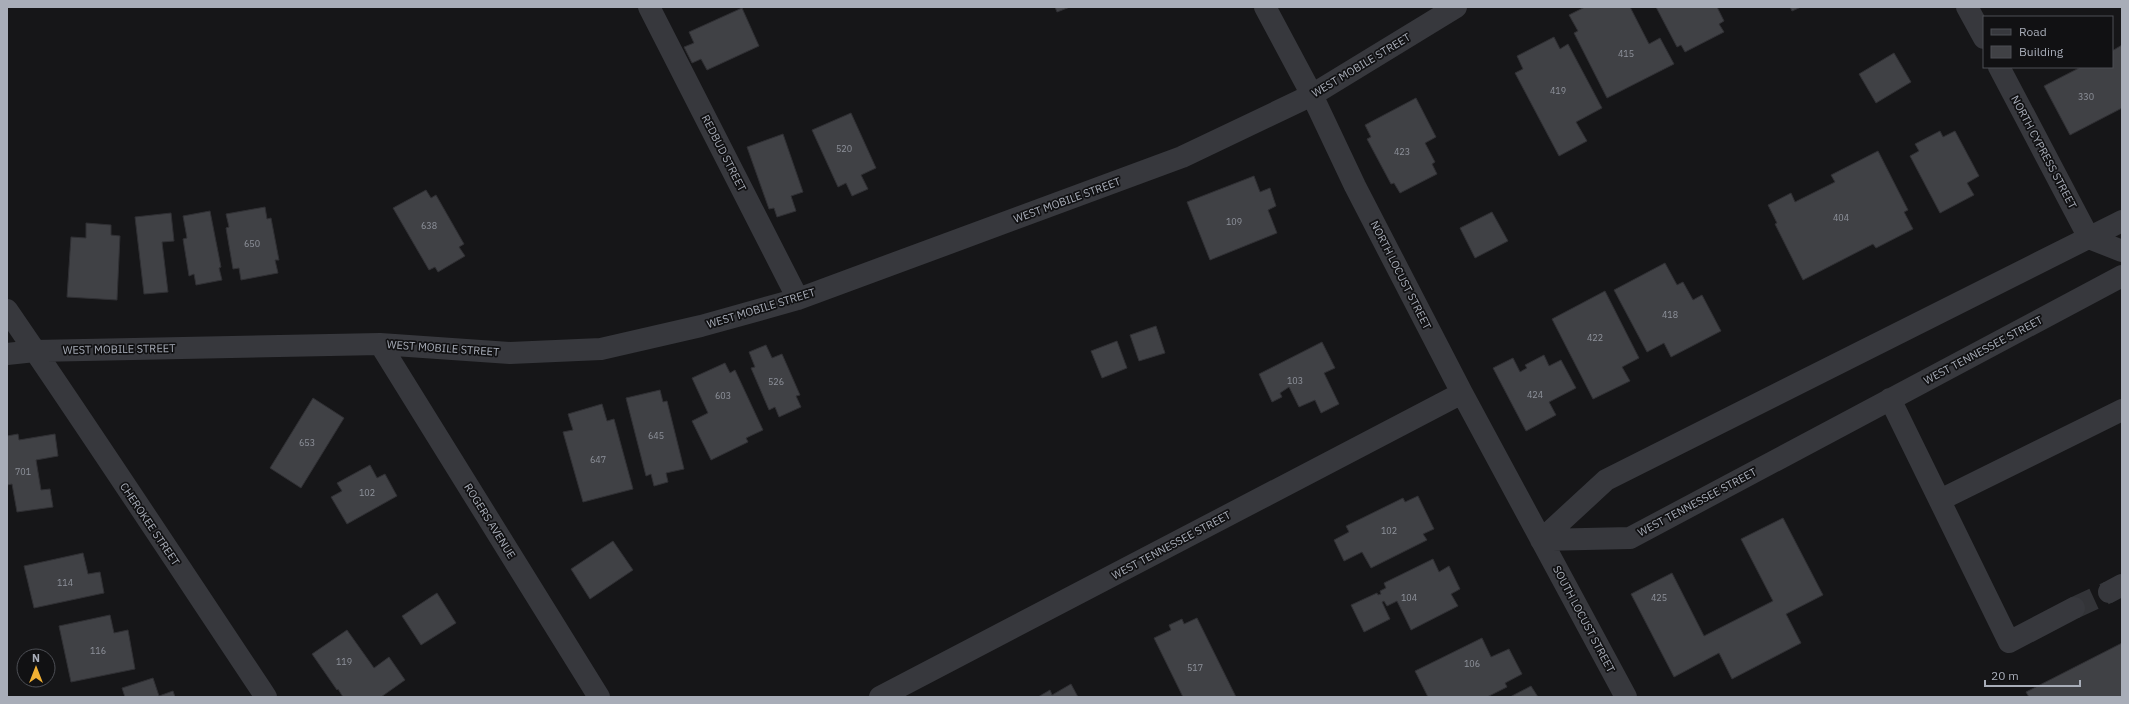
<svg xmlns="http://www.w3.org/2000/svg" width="2129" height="704" font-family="'IBM Plex Sans',sans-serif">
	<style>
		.building { fill: #404145; stroke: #303034 }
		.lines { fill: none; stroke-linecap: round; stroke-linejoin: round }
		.minor-tunnel { stroke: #333438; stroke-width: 22; stroke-dasharray: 22 11; stroke-linecap: butt }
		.minor { stroke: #37383d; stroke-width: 22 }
		.labels { text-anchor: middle; stroke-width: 3.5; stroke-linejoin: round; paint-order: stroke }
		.number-label { font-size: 9px; fill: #8e929b }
		.street-label { font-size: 11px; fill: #a8adb8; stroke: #111113 }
	</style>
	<rect width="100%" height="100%" fill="#161618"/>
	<!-- building -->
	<path class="building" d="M1055,7H1070L1057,12Z
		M1585,7H1630L1649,44L1660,38L1674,64L1607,98L1574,33L1578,31L1569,15Z
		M1656,7H1717L1724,21L1719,24L1724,32L1685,52L1681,45L1677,47Z
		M1790,7H1801L1792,11Z
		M742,8L759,46L707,70L701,59L692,63L684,47L694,43L689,32Z
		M1554,37L1560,49L1568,44L1602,108L1576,122L1587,141L1559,156L1515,73L1523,69L1517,56Z
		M2122,45V108L2070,135L2044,86L2081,67H2112V51Z
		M1894,53L1911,82L1876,103L1859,74Z
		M1416,98L1436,137L1425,143L1435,162L1432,164L1437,174L1400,193L1394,183L1391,184L1367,139L1371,137L1365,125Z
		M851,113L876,168L861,175L868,189L852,196L846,183L838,187L812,130Z
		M1940,131L1943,137L1955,131L1979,176L1967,183L1974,195L1940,213L1910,156L1919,151L1915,144Z
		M783,134L803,192L791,196L796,211L777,217L774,208L769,209L747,147Z
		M1878,151L1908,210L1904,212L1913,229L1876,248L1873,244L1803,280L1775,224L1777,223L1768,205L1791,193L1795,202L1835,182L1831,175Z
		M1254,176L1260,192L1270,188L1276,206L1268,210L1277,233L1210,260L1187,202Z
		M426,190L431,198L436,195L464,244L459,247L465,256L438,272L435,267L429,270L393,208Z
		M265,207L267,219L271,218L279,260H275L278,273L241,280L239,268L233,269L226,228L229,227L226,214Z
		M210,211L221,267L219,268L222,280L196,285L194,274L189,276L183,239L187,238L183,216Z
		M1492,212L1508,241L1475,258L1460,228Z
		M171,213L174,241L162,242L168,292L144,294L135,217Z
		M86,223L111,225V235L120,236L117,300L67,297L71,237L86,238Z
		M1665,263L1677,285L1683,282L1693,300L1702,295L1721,331L1671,357L1664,343L1647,352L1614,290Z
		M1605,291L1639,358L1622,367L1630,381L1593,399L1552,319Z
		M1156,326L1165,353L1139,361L1130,335Z
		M1117,341L1127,368L1102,378L1091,351Z
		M1322,342L1335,368L1324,373L1339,404L1321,413L1315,400L1299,407L1289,387L1280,393L1282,397L1272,402L1259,374Z
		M766,345L772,358L782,354L800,395L796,396L801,407L779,417L775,407L769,410L751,368L755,367L749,352Z
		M1544,355L1549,366L1561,360L1576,388L1549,402L1556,415L1526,431L1493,368L1513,358L1520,372L1527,368L1525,365Z
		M725,363L730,373L735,370L763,430L746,438L748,442L711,460L692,421L708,413L692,378Z
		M660,390L663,402L667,401L684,469L666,473L668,482L654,486L651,474L646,476L626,398Z
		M313,398L344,418L301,488L270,468Z
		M602,404L607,421L614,419L633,489L583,502L563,432L573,430L568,414Z
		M18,434L19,440L55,434L58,456L36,460L41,490L50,489L53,507L17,512L12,484L7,485V436Z
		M370,465L377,478L385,474L397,496L347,524L331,497L342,491L337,483Z
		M1418,496L1434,529L1423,534L1427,540L1371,568L1362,552L1344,561L1334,540L1349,532L1346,526L1403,498L1405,502Z
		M1783,518L1823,595L1786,614L1801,643L1732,679L1719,653L1674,677L1631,594L1672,573L1704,636L1773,601L1741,539Z
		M613,541L633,570L590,599L571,569Z
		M83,553L88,574L100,572L104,593L34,608L24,566Z
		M1433,559L1439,572L1449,566L1460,589L1451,594L1458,606L1411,630L1397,601L1387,606L1384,601L1382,602L1390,619L1364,632L1351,605L1377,593L1378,595L1381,594L1380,591L1386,588L1384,583Z
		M437,593L456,623L421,645L402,616Z
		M110,615L114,633L128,630L135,669L71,682L59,626Z
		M1197,618L1236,697H1183L1154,638L1171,630L1169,625L1182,619L1184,624Z
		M347,630L374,668L389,657L405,680L381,697H343L338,689L337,690L312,654Z
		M1482,638L1491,657L1509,649L1522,674L1505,683L1507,687L1487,697H1428L1415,671Z
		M2122,643V697H2029L2026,692Z
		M153,678L159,696L173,691L175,697H125L122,688Z
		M1071,684L1078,697H1038L1050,690L1052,695Z
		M1531,686L1538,697H1510Z"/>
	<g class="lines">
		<!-- minor-tunnel -->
		<path class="minor-tunnel" d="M2074,608L2109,592"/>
		<!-- minor -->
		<path class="minor" d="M649,7L798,299
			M1265,7L1312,95L1355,186L1462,393L1626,697
			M1967,7L1984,38
			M1999,67L2089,238L2122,251
			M7,310C95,438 180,568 266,697
			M380,344L599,697
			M7,354L35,351L380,344L510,353L601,349L701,326L798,299L1182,157L1312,95L1456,7
			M1890,399L2009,642L2074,608
			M1940,500L2122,410
			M1541,540L1606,480L2122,221
			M1541,540L1630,538L2122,276
			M2109,592L2122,585
			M880,697L1462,393"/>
	</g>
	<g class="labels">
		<!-- number labels -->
		<g class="number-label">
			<text x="1626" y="57">415</text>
			<text x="1558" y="94">419</text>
			<text x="2086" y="100">330</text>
			<text x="844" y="152">520</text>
			<text x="1402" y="155">423</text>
			<text x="1841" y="221">404</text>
			<text x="1234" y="225">109</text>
			<text x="429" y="229">638</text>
			<text x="252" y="247">650</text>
			<text x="1670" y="318">418</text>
			<text x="1595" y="341">422</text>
			<text x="1295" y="384">103</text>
			<text x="776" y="385">526</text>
			<text x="1535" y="398">424</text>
			<text x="723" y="399">603</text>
			<text x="656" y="439">645</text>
			<text x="307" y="446">653</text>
			<text x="598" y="463">647</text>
			<text x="23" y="475">701</text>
			<text x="367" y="496">102</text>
			<text x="1389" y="534">102</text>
			<text x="65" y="586">114</text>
			<text x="1409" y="601">104</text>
			<text x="1659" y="601">425</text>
			<text x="98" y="654">116</text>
			<text x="344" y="665">119</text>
			<text x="1472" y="667">106</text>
			<text x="1195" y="671">517</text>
		</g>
		<!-- street labels -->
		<g class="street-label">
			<text transform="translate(1361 65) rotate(-31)" y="4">WEST MOBILE STREET</text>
			<text transform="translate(2044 152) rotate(62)" y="4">NORTH CYPRESS STREET</text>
			<text transform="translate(724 153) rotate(63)" y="4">REDBUD STREET</text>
			<text transform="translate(1067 200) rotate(-20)" y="4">WEST MOBILE STREET</text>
			<text transform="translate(1401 275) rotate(63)" y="4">NORTH LOCUST STREET</text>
			<text transform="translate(761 308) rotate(-17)" y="4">WEST MOBILE STREET</text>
			<text transform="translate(443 348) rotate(4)" y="4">WEST MOBILE STREET</text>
			<text transform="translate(119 349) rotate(-1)" y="4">WEST MOBILE STREET</text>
			<text transform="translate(1983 350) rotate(-28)" y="4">WEST TENNESSEE STREET</text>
			<text transform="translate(1697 502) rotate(-28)" y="4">WEST TENNESSEE STREET</text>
			<text transform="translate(490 521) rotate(58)" y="4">ROGERS AVENUE</text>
			<text transform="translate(150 524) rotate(56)" y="4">CHEROKEE STREET</text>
			<text transform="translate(1171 545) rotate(-28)" y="4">WEST TENNESSEE STREET</text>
			<text transform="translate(1584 619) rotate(62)" y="4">SOUTH LOCUST STREET</text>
		</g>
	</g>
	<!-- border -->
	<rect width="2129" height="704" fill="none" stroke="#a8adb8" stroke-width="16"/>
	<!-- legend -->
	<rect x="1983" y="16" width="130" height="52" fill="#111113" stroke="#4d4f55"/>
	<rect x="1991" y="29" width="20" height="6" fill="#37383d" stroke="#4d4f55"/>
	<text x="2019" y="36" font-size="12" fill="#a8adb8">Road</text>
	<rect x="1991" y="46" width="20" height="12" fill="#404145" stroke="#4d4f55"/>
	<text x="2019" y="56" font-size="12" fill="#a8adb8">Building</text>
	<!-- north arrow -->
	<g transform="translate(36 668)"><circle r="19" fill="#111113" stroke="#4d4f55"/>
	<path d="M0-3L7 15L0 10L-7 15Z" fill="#f2b134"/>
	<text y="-6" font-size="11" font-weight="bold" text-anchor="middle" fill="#a8adb8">N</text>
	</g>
	<!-- scale -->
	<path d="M1985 680v6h95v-6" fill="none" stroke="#a8adb8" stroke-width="2"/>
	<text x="1991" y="680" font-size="12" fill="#a8adb8" stroke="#111113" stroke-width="3" paint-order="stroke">20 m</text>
</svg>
